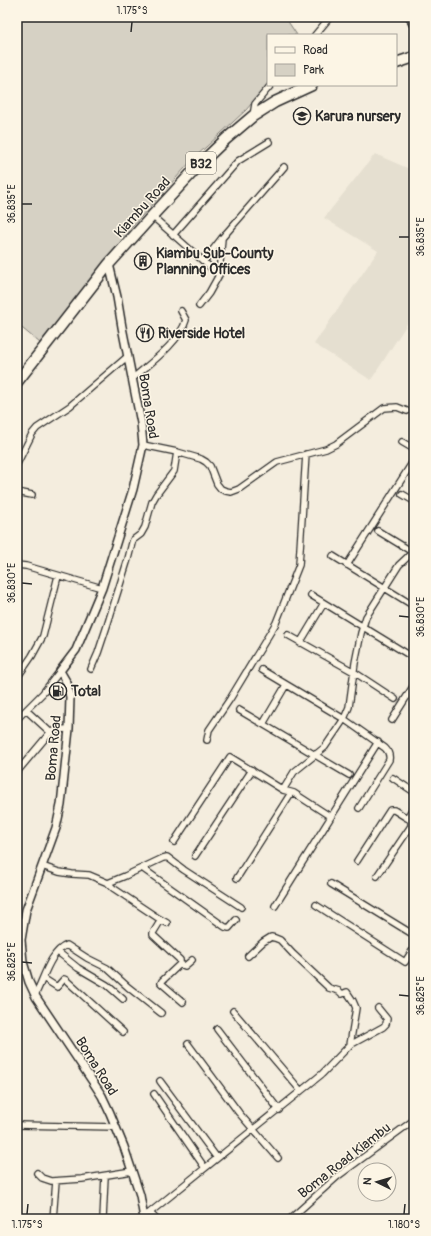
<svg xmlns="http://www.w3.org/2000/svg" width="431" height="1236" font-family="Pangolin,sans-serif">
	<style>
		.built { fill: #e5dfd0 }
		.green { fill: #d6d1c4; stroke: #807e78 }
		.lines { fill: none; stroke-linecap: round; stroke-linejoin: round }
		.street-casing { stroke: #2b2b2b; stroke-width: 8 }
		.secondary-casing { stroke: #2b2b2b; stroke-width: 10 }
		.highway-casing { stroke: #2b2b2b; stroke-width: 13 }
		.street { stroke: #fcf5e5; stroke-width: 5.5 }
		.secondary { stroke: #fcf5e5; stroke-width: 7 }
		.highway { stroke: #fcf5e5; stroke-width: 10 }
		.ticks { fill: none; stroke: #2b2b2b; stroke-width: 1.5 }
		.labels { text-anchor: middle; stroke-width: 3; stroke-linejoin: round; paint-order: stroke }
		.shield { fill: #fcf5e5; stroke: #6a6863; stroke-width: 1 }
		.shield-label { font-size: 13px; font-weight: bold; fill: #2b2b2b }
		.poi-label { font-size: 14px; font-weight: bold; fill: #2b2b2b; stroke: #fcf5e5; text-anchor: start }
		.street-label { font-size: 14px; fill: #2b2b2b; stroke: #fcf5e5 }
		.neatline { fill: none; stroke: #2b2b2b; stroke-width: 1.5 }
		.ticks-label { font-size: 10px; text-anchor: middle; fill: #2b2b2b }
	</style>
	<rect width="100%" height="100%" fill="#f4edde"/>
	<filter id="ink" filterUnits="userSpaceOnUse"><feTurbulence type="fractalNoise" baseFrequency=".025" numOctaves="2"/><feDisplacementMap in="SourceGraphic" scale="8" xChannelSelector="R" yChannelSelector="G"/><feConvolveMatrix kernelMatrix="1 2 1 2 8 2 1 2 1" color-interpolation-filters="sRGB"/></filter>
	<g filter="url(#ink)">
		<!-- built -->
		<path class="built" d="M375,154L414,171V313L371,380L314,344L378,251L324,218Z"/>
		<!-- green -->
		<path class="green" d="M17,17H285L297,35H268V84L246,110L193,159L132,227L40,343L17,324Z"/>
		<g class="lines">
			<defs>
				<path id="street" d="M315,35L330,17
					M253,116L255,104L271,85
					M152,216L219,275L209,293L199,306
					M173,235L238,161L269,142
					M204,261L222,238L284,167
					M219,275L222,238
					M132,379C149,364 180,342 186,320L181,311
					M402,442L414,449
					M143,445L177,452L201,459L206,462L210,466L217,484L221,489L226,491L231,492L239,489L277,462L326,449L336,444L384,408L397,407L407,411
					M17,464L32,434L37,428L70,406L128,356
					M17,492L32,495
					M402,494L414,501
					M378,531L414,553
					M333,556L414,606
					M17,565L26,566L102,588
					M347,565L414,460
					M311,595L414,658
					M288,635L354,672L395,699
					M300,643L324,603
					M91,669L98,653L107,626L128,559L132,543L133,540L141,534L145,527L152,502L156,495L174,471L177,452
					M262,670L344,719L385,748C389,752 390,755 389,760L359,808
					M19,675L32,656L43,636L58,576
					M26,710L50,732
					M239,710L349,775
					M17,719L43,693L60,671
					M392,720L414,685
					M263,724L286,685
					M207,740L209,730L230,699L276,623L299,565L306,454
					M17,772L48,735C55,729 60,729 69,729
					M393,778L414,792
					M283,790L294,772L325,747L344,719L349,707L355,663L361,633L366,617L399,565L414,551
					M174,842L230,757L283,790L294,793L331,817
					M195,856L252,770
					M357,861L390,810H394L407,818L414,806
					M42,866L59,872L72,874L89,875L108,883L125,876L163,858L167,857L184,870L241,907
					M142,868L225,927L229,928L236,920
					M377,876L411,826V820L407,818
					M237,878L291,793
					M108,883L113,888L158,918L167,923
					M331,884L414,935
					M316,905L405,962L414,948
					M275,906L378,742
					M161,920L153,933V935L180,960V964L162,981L161,983L183,1002
					M58,952L78,968L107,985L123,999
					M248,956L263,942L271,937L275,938L280,940L293,954L329,988L339,991L342,994L347,992L353,1001L356,1008L350,1045
					M180,964L185,966L192,960
					M43,978L57,987L64,979L66,980L123,1032
					M35,995C43,981 50,951 67,945L87,958L107,968L128,987L161,1013
					M233,1011L301,1091
					M217,1029L279,1110
					M188,1044L239,1113L278,1158
					M160,1081L217,1158
					M154,1094L205,1168
					M17,1125L116,1127
					M37,1173L42,1178L51,1181L82,1179L132,1171
					M150,1213L156,1219
					M143,1214H148L322,1074L350,1045L383,1027L386,1024L387,1019L378,1008
					M53,1219L56,1181
					M103,1219L105,1176
					M290,1219L338,1176L414,1120"/>
				<path id="secondary" d="M109,264L117,297L122,327L141,423L143,445L133,489L102,588L76,650L60,671L67,683L70,697L69,729L61,805L56,828L26,910L21,940L23,962L29,982L36,997L93,1082L102,1096L110,1113L124,1147L140,1195L144,1219"/>
				<path id="highway" d="M412,17L414,23
					M396,63L414,57
					M17,382L109,264L152,216L200,164L226,139L253,116L275,102L312,85"/>
			</defs>
			<!-- street casing -->
			<use href="#street" class="street-casing"/>
			<!-- secondary casing -->
			<use href="#secondary" class="secondary-casing"/>
			<!-- highway casing -->
			<use href="#highway" class="highway-casing"/>
			<!-- street -->
			<use href="#street" class="street"/>
			<!-- secondary -->
			<use href="#secondary" class="secondary"/>
			<!-- highway -->
			<use href="#highway" class="highway"/>
		</g>
	</g>
	<!-- ticks -->
	<path class="ticks" d="M131,32L132,22M22,204H32M399,237H409M22,583L32,584M399,616L409,617M22,962L32,963M399,995L409,996M27,1214L28,1204M404,1214L405,1204"/>
	<!-- icons -->
	<defs>
		<symbol id="school-ring" viewBox="-11 -11 22 22"><circle r="9.5" fill="#fcf5e5" stroke="#2b2b2b" stroke-width="1.5"/><path d="M0-5L7-2L0 1L-7-2ZM-4 1L0 2.5L4 1V4Q0 6-4 4Z" fill="#2b2b2b"/></symbol>
		<symbol id="building-ring" viewBox="-11 -11 22 22"><circle r="9.5" fill="#fcf5e5" stroke="#2b2b2b" stroke-width="1.5"/><path d="M-4-6H4V6H1V3H-1V6H-4ZM-2.5-4.3h1.7v1.8h-1.7ZM.8-4.3h1.7v1.8H.8ZM-2.5-1h1.7V.8h-1.7ZM.8-1h1.7V.8H.8Z" fill="#2b2b2b"/></symbol>
		<symbol id="restaurant-ring" viewBox="-11 -11 22 22"><circle r="9.5" fill="#fcf5e5" stroke="#2b2b2b" stroke-width="1.5"/><path d="M-5-6h1v4h1v-4h1v4h1v-4h1v5L-1.5 .5V6h-2V.5L-5-1ZM5-6V6H3V1.5H1.5Q1.5-4 5-6Z" fill="#2b2b2b"/></symbol>
		<symbol id="fuel-ring" viewBox="-11 -11 22 22"><circle r="9.5" fill="#fcf5e5" stroke="#2b2b2b" stroke-width="1.5"/><path d="M-5.5-6h7V0h2V4h1.3V-2.5L3-4.5l.8-.8L6-3V5H2.5V1h-1V6h-7ZM-4.2-4.7v3.2H.2V-4.7Z" fill="#2b2b2b"/></symbol>
	</defs>
	<g fill-rule="evenodd">
		<use href="#school-ring" x="292" y="106" width="20" height="20"/>
		<use href="#building-ring" x="133" y="251" width="20" height="20"/>
		<use href="#restaurant-ring" x="135" y="323" width="20" height="20"/>
		<use href="#fuel-ring" x="48" y="681" width="20" height="20"/>
	</g>
	<g class="labels">
		<!-- shield labels -->
		<rect class="shield" x="186" y="152" width="30" height="22" rx="3"/>
		<g class="shield-label">
			<text x="201" y="168">B32</text>
		</g>
		<!-- poi labels -->
		<g class="poi-label">
			<text x="315" y="121">Karura nursery</text>
			<text x="156" y="258">Kiambu Sub-County<tspan x="156" dy="16">Planning Offices</tspan></text>
			<text x="158" y="338">Riverside Hotel</text>
			<text x="71" y="696">Total</text>
		</g>
		<!-- street labels -->
		<g class="street-label">
			<text transform="translate(142 207) rotate(-48)" y="5">Kiambu Road</text>
			<text transform="translate(149 406) rotate(81)" y="5">Boma Road</text>
			<text transform="translate(53 748) rotate(-85)" y="5">Boma Road</text>
			<text transform="translate(97 1066) rotate(58)" y="5">Boma Road</text>
			<text transform="translate(344 1160) rotate(-38)" y="5">Boma Road Kiambu</text>
		</g>
	</g>
	<!-- margin -->
	<rect width="431" height="1236" fill="none" stroke="#fcf5e5" stroke-width="44"/>
	<!-- legend -->
	<rect x="267" y="34" width="130" height="52" fill="#fcf5e5" stroke="#a8a49b"/>
	<rect x="275" y="47" width="20" height="6" fill="#fcf5e5" stroke="#a8a49b"/>
	<text x="303" y="54" font-size="12" fill="#2b2b2b">Road</text>
	<rect x="275" y="64" width="20" height="12" fill="#d6d1c4" stroke="#a8a49b"/>
	<text x="303" y="74" font-size="12" fill="#2b2b2b">Park</text>
	<!-- north arrow -->
	<g transform="translate(377 1182) rotate(275)"><circle r="19" fill="#fcf5e5" stroke="#a8a49b"/>
	<path d="M0-3L7 15L0 10L-7 15Z" fill="#2b2b2b"/>
	<text y="-6" font-size="11" font-weight="bold" text-anchor="middle" fill="#2b2b2b">N</text>
	</g>
	<rect x="22" y="22" width="387" height="1192" class="neatline"/>
	<g class="ticks-label">
		<text x="132" y="14">1.175°S</text>
		<text transform="translate(11 204) rotate(-90)" y="4">36.835°E</text>
		<text transform="translate(420 237) rotate(-90)" y="4">36.835°E</text>
		<text transform="translate(11 583) rotate(-90)" y="4">36.830°E</text>
		<text transform="translate(420 617) rotate(-90)" y="4">36.830°E</text>
		<text transform="translate(11 962) rotate(-90)" y="4">36.825°E</text>
		<text transform="translate(420 996) rotate(-90)" y="4">36.825°E</text>
		<text x="27" y="1228">1.175°S</text>
		<text x="404" y="1228">1.180°S</text>
	</g>
</svg>
